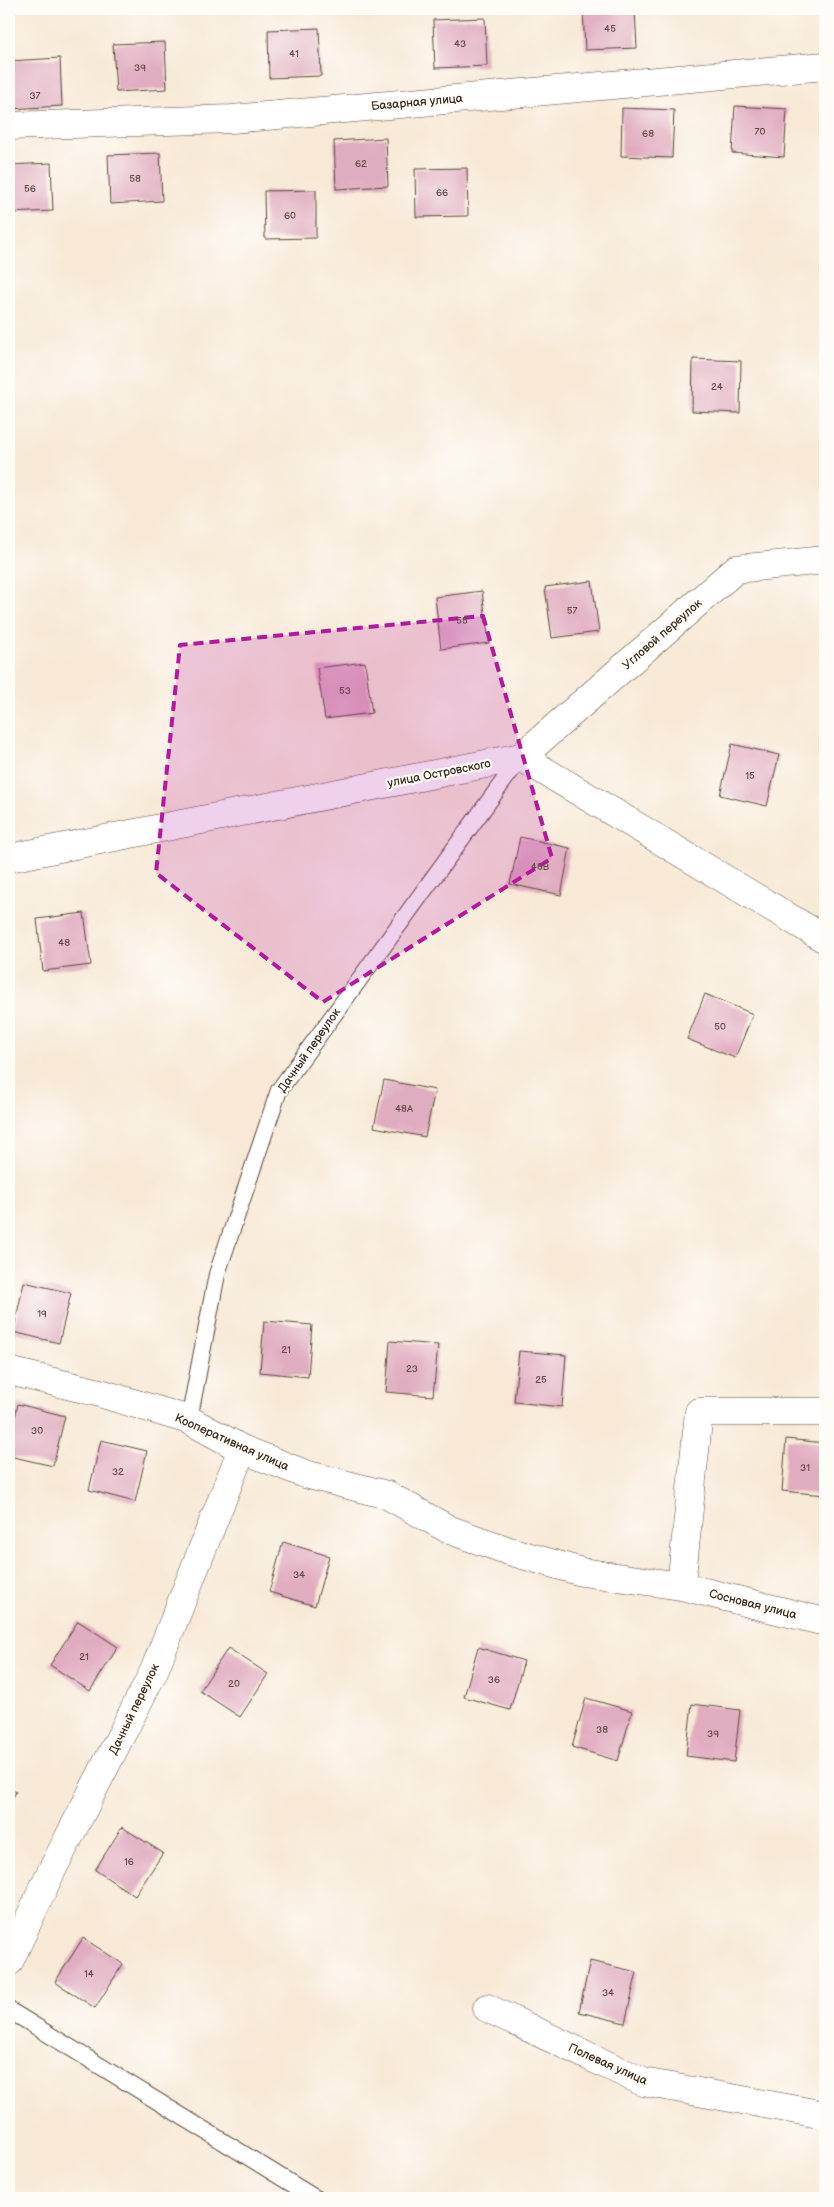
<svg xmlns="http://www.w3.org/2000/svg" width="834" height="2207" font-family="'Balsamiq Sans',sans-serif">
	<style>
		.building { fill: #e0acc0 }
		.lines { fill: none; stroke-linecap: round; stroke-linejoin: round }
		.lane-casing { stroke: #57473a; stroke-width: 18 }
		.street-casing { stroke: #57473a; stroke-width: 29 }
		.lane { stroke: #fff; stroke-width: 16 }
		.street { stroke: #fff; stroke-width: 28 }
		.marked { fill: #b5179e; fill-opacity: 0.2; stroke: #b5179e; stroke-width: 4; stroke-dasharray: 10 6; stroke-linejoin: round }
		.labels { text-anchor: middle; stroke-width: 4.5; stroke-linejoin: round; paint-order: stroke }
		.number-label { font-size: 10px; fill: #644a46 }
		.street-label { font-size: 12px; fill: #3b2a1e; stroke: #fdfcf7 }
	</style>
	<rect width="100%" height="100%" fill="#fdfcf7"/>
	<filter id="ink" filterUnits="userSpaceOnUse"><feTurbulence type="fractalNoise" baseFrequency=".02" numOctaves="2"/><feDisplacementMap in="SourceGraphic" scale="10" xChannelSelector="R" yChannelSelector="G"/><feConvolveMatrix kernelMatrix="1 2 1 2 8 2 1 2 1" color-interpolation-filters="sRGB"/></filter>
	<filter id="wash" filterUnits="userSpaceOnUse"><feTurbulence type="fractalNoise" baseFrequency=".0096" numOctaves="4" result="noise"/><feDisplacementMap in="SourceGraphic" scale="20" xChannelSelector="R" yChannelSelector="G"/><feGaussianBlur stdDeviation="1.12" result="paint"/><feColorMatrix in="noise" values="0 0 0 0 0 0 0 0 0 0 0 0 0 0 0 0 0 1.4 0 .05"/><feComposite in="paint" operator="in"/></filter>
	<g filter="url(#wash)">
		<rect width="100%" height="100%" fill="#f7e9d6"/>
		<g id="blocks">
			<!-- building -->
			<path class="building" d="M583,9H635L637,48L585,50Z
				M485,18L487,66L435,68L433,20Z
				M319,28L321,76L269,78L268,30Z
				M165,42L167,89L116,92L113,44Z
				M60,58L62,106L10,109L9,61Z
				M735,106L787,109L784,157L732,153Z
				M622,108L674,110L672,158L621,156Z
				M386,138L388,186L336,189L334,141Z
				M160,153L162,201L110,204L108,155Z
				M51,163L53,211L9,213V165Z
				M467,168L468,216L416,217L415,169Z
				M316,190V238L265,239L264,191Z
				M693,359L741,361L740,413L692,411Z
				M592,581L599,632L552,638L545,587Z
				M482,591L489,643L441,649L435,597Z
				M365,662L372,713L325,719L317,668Z
				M732,744L779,755L767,806L720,795Z
				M9,776L12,795L9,796Z
				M520,837L570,848L561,895L510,884Z
				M84,913L91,965L43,971L37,919Z
				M705,994L753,1014L735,1058L687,1039Z
				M384,1080L435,1090L425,1137L374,1127Z
				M24,1282L71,1293L59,1343L13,1332Z
				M264,1321L312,1325L308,1377L260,1372Z
				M390,1341L438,1345L433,1396L386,1392Z
				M519,1351L566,1355L562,1407L514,1402Z
				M18,1404L65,1416L53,1466L9,1456V1445Z
				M786,1439L825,1443V1495L782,1491Z
				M101,1440L147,1451L135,1502L89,1490Z
				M283,1542L329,1556L315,1606L269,1592Z
				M78,1621L118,1647L90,1691L50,1665Z
				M478,1647L524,1661L510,1710L464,1697Z
				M228,1648L268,1674L240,1717L200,1691Z
				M586,1698L632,1711L618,1761L572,1747Z
				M692,1704L740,1710L734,1762L686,1756Z
				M9,1788L16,1792L9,1804Z
				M122,1827L163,1853L135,1896L95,1870Z
				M83,1938L123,1964L95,2008L55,1982Z
				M590,1961L637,1972L625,2023L579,2012Z"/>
		</g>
	</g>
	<g filter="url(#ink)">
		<use href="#blocks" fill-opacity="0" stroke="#57473a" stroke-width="1"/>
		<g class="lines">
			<defs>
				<path id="lane" d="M189,1420L217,1274L279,1090L521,757
					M9,2010L315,2198"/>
				<path id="street" d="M9,126L232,119L825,66
					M521,757L736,569L825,560
					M9,858L521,757L825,939
					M9,1371L100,1393L189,1420L242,1449L305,1474L387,1495L450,1530L509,1551L582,1572L681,1586L825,1622
					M681,1586L699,1412H825
					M9,1962L49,1876L154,1671L242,1449
					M487,2008L643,2082L825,2115"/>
			</defs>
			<!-- lane casing -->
			<use href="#lane" class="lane-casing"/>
			<!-- street casing -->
			<use href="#street" class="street-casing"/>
			<!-- lane -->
			<use href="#lane" class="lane"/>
			<!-- street -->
			<use href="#street" class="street"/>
		</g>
	</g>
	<!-- marked area -->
	<path class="marked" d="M483,616L552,858L323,1002L156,873L180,645Z"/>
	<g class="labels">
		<!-- number labels -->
		<g class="number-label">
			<text x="610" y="32">45</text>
			<text x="460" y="47">43</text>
			<text x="294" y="57">41</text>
			<text x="140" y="71">39</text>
			<text x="35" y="99">37</text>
			<text x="760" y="135">70</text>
			<text x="648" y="137">68</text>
			<text x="361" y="167">62</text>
			<text x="135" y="182">58</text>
			<text x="30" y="192">56</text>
			<text x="442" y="196">66</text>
			<text x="290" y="219">60</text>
			<text x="717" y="390">24</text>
			<text x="572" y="614">57</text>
			<text x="462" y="624">55</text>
			<text x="345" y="694">53</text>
			<text x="750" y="779">15</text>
			<text x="540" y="870">48В</text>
			<text x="64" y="946">48</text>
			<text x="720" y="1030">50</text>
			<text x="404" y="1112">48А</text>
			<text x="42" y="1317">19</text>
			<text x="286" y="1353">21</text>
			<text x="412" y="1372">23</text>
			<text x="541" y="1383">25</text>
			<text x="37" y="1434">30</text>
			<text x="805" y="1471">31</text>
			<text x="118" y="1475">32</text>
			<text x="299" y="1578">34</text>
			<text x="84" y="1660">21</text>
			<text x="494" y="1683">36</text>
			<text x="234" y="1687">20</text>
			<text x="602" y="1733">38</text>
			<text x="713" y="1737">39</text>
			<text x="129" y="1865">16</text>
			<text x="89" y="1977">14</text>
			<text x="608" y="1996">34</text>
		</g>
		<!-- street labels -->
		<g class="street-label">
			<text transform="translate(417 102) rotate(-5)" y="4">Базарная улица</text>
			<text transform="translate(662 634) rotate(-41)" y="4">Угловой переулок</text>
			<text transform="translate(439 773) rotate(-11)" y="4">улица Островского</text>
			<text transform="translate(309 1050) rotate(-55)" y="4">Дачный переулок</text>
			<text transform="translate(232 1442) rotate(24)" y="4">Кооперативная улица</text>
			<text transform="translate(753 1604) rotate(14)" y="4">Сосновая улица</text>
			<text transform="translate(134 1709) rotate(-64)" y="4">Дачный переулок</text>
			<text transform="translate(608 2064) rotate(24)" y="4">Полевая улица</text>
		</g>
	</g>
	<!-- margin -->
	<rect width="834" height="2207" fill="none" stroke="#fdfcf7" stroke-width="30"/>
</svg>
